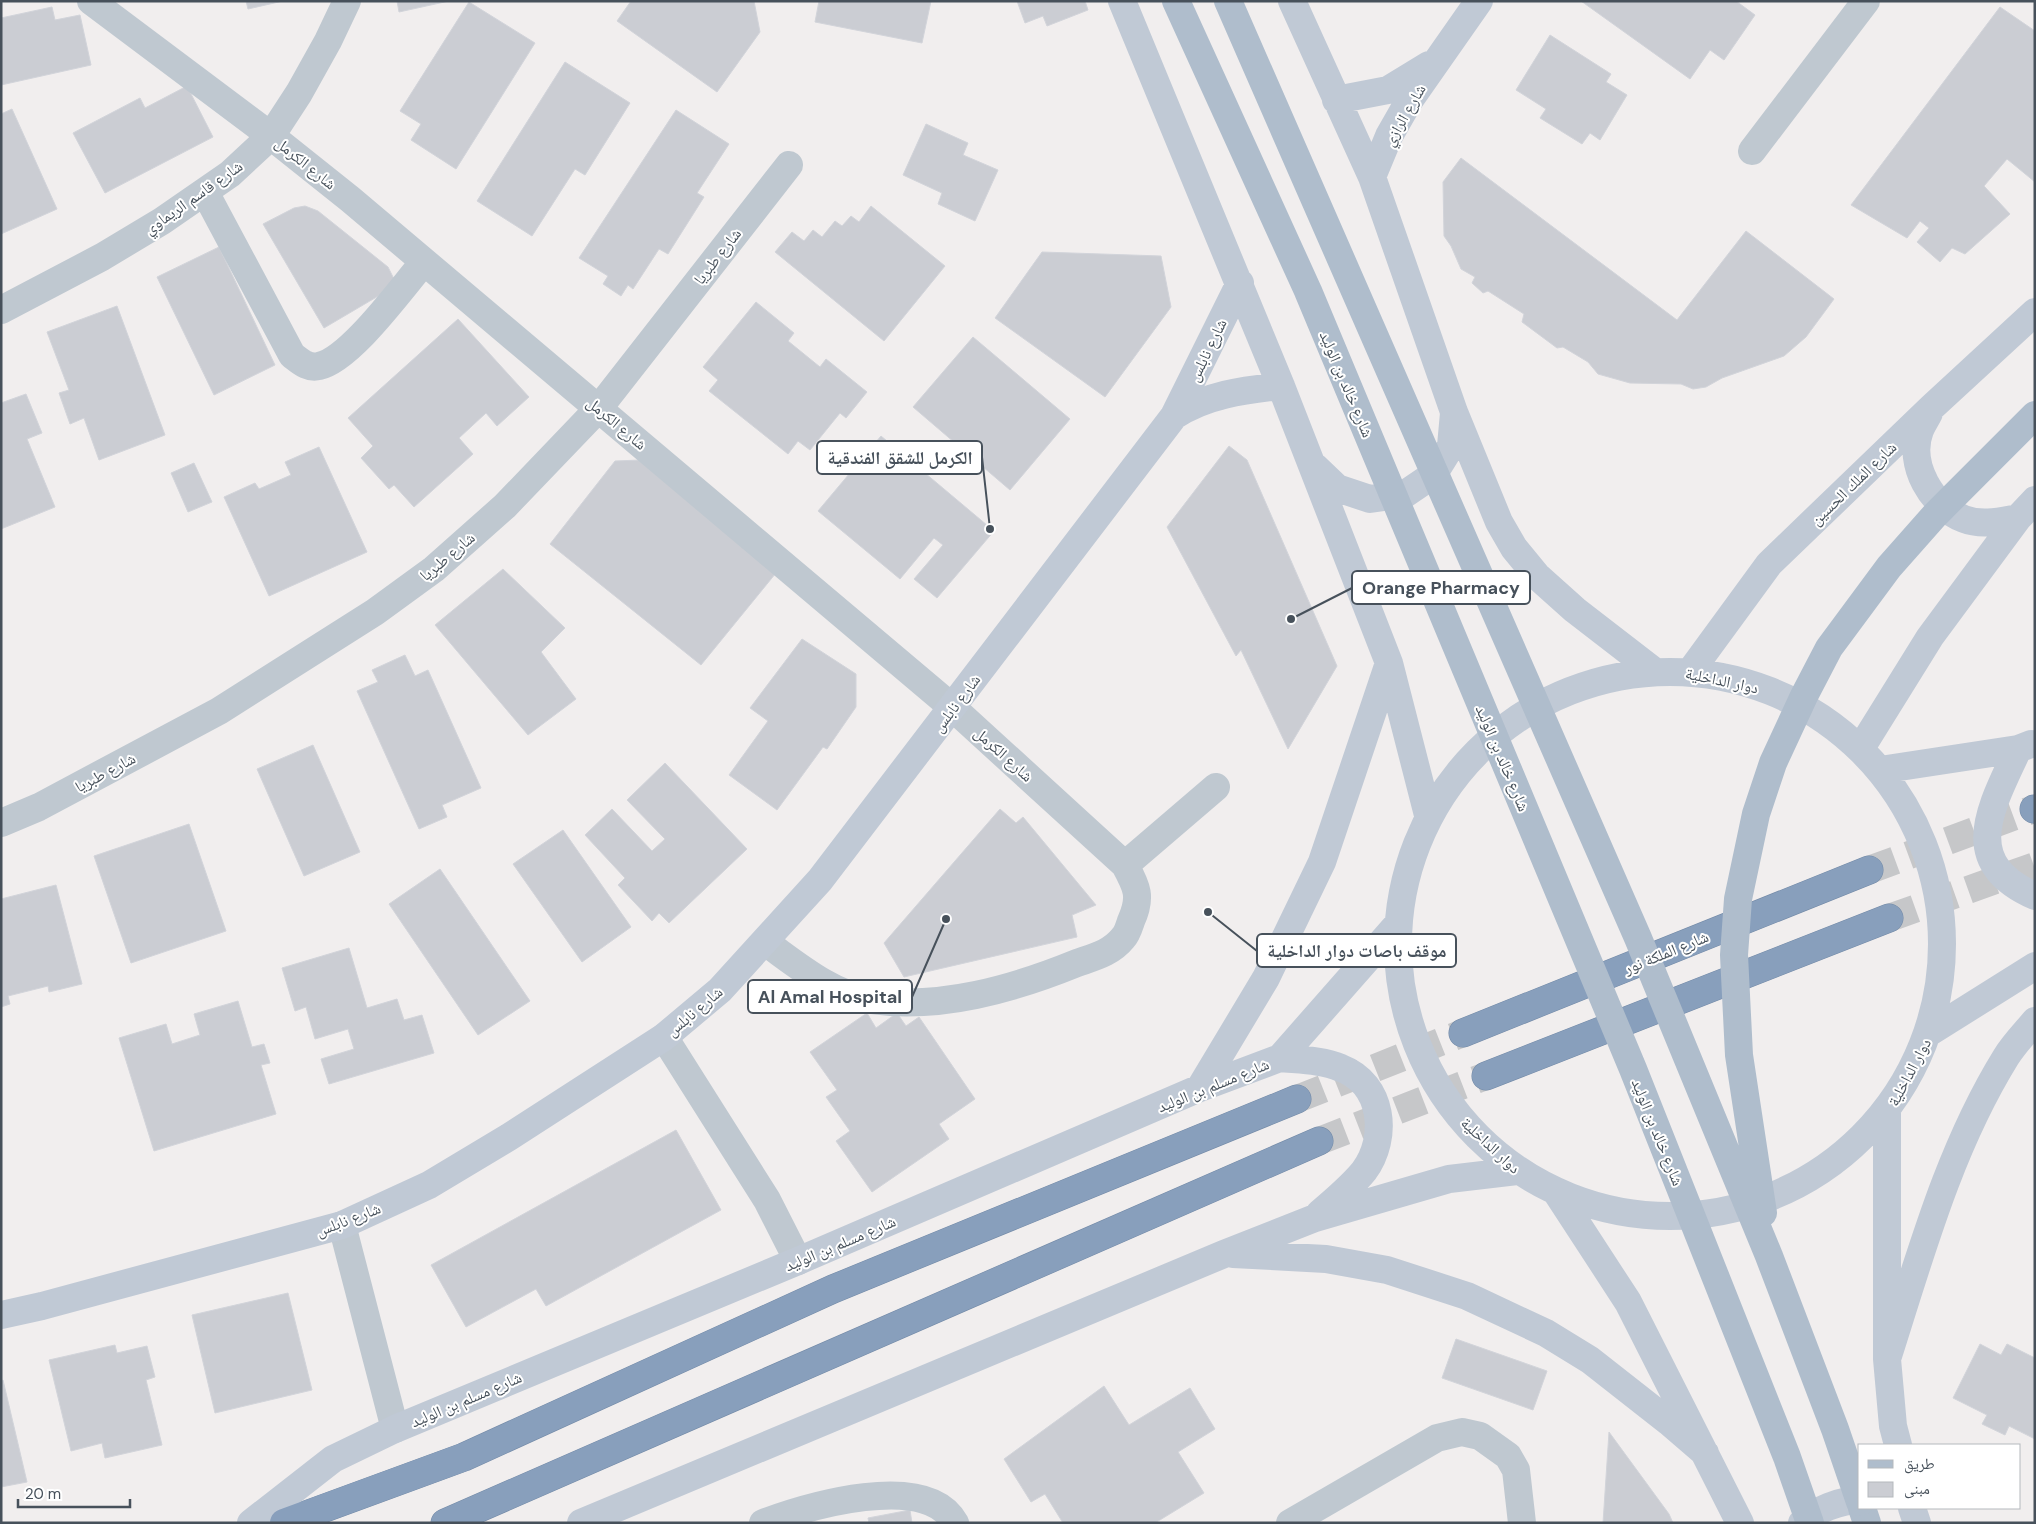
<svg xmlns="http://www.w3.org/2000/svg" width="2036" height="1524" font-family="'DM Sans','Noto Naskh Arabic',sans-serif">
	<style>
		.building { fill: #cbcdd3; stroke: #d2d4da }
		.lines { fill: none; stroke-linecap: round; stroke-linejoin: round }
		.highway-tunnel { stroke: #c6c7c9; stroke-width: 28; stroke-dasharray: 28 14; stroke-linecap: butt }
		.highway-casing { stroke: #738aa7; stroke-width: 29 }
		.street { stroke: #bfc8d0; stroke-width: 28 }
		.secondary { stroke: #c0c9d5; stroke-width: 28 }
		.primary { stroke: #afbdcc; stroke-width: 28 }
		.highway { stroke: #889fbc; stroke-width: 28 }
		.primary-bridge { stroke: #afbdcc; stroke-width: 28 }
		.labels { text-anchor: middle; stroke-width: 4; stroke-linejoin: round; paint-order: stroke }
		.street-label { font-size: 16px; fill: #47515b; stroke: #fff }
		.leader { fill: none; stroke: #47515b; stroke-width: 2 }
		.callout-dot { fill: #47515b; stroke: #fff; stroke-width: 2 }
		.callout { fill: #fff; stroke: #47515b; stroke-width: 2 }
		.callout-label { font-size: 18px; text-anchor: middle; font-weight: bold; fill: #47515b }
	</style>
	<rect width="100%" height="100%" fill="#f1eeee"/>
	<!-- building -->
	<path class="building" d="M246,1H283L248,9Z
		M397,1H449L399,12Z
		M631,1H754L760,32L717,92L617,21Z
		M819,1H931L922,43L815,22Z
		M1017,1H1085L1088,10L1047,26L1043,16L1025,23Z
		M1581,1H1736L1755,15L1724,60L1710,50L1690,79Z
		M469,2L535,43L456,169L411,140L421,124L400,111Z
		M52,7L55,20L80,15L91,65L1,85V18Z
		M2000,7L2035,31V182L2007,159L1984,186L2010,214L1965,254L1952,248L1940,262L1917,242L1929,228L1920,221L1907,238L1851,205Z
		M1550,35L1611,74L1606,82L1627,95L1600,140L1590,133L1582,144L1540,118L1546,109L1516,90Z
		M565,62L630,103L585,175L575,169L532,236L477,201Z
		M187,86L213,137L105,193L73,133L140,98L145,108Z
		M12,109L57,209L1,234V114Z
		M676,110L729,144L697,193L704,197L668,254L659,249L633,289L628,285L621,296L603,284L608,276L579,258Z
		M926,124L968,143L963,155L998,170L975,221L938,204L942,193L903,175Z
		M1461,158L1677,320L1746,231L1834,299L1806,337L1784,356L1722,378L1706,387L1693,389L1681,384L1630,383L1598,374L1588,362L1563,347L1557,348L1522,322L1524,314L1488,291L1483,293L1472,283L1475,277L1461,269L1451,246L1444,236L1443,182Z
		M305,206L318,211L388,267L397,285L324,328L263,224L294,208Z
		M871,206L945,266L884,341L775,252L792,232L804,241L813,230L822,237L835,221L842,226L851,216L859,222Z
		M219,247L275,365L214,395L157,277Z
		M1042,252L1161,256L1171,307L1105,397L995,318Z
		M756,302L794,333L788,341L820,367L826,359L867,392L846,418L840,413L810,450L798,441L788,454L709,391L718,380L703,367Z
		M117,306L165,435L99,460L84,418L70,424L59,393L69,390L47,332Z
		M458,319L529,397L497,426L486,413L459,438L473,454L414,507L394,485L389,489L361,458L373,446L348,418Z
		M973,337L1070,419L1010,490L913,407Z
		M26,394L42,433L27,439L55,507L1,529V403Z
		M881,436L994,531L937,598L914,579L943,545L934,538L900,579L818,511Z
		M1229,446L1247,460L1337,666L1288,749L1241,650L1236,656L1167,527Z
		M319,447L367,552L269,596L224,497L255,483L259,489L291,475L285,462Z
		M641,460L776,573L701,665L550,544L615,461Z
		M194,463L212,502L188,512L171,473Z
		M503,569L565,628L541,652L576,699L528,735L435,625Z
		M802,639L856,674V707L827,749L823,747L777,810L729,775L768,721L750,708Z
		M405,655L415,676L428,670L481,788L442,805L447,817L419,829L357,691L378,682L372,670Z
		M313,745L360,852L304,876L257,769Z
		M665,763L747,849L669,923L659,913L652,921L618,885L625,878L585,835L612,809L652,851L665,839L627,800Z
		M1000,809L1016,823L1023,817L1096,905L1072,915L1077,937L904,977L884,943Z
		M189,824L226,931L131,963L94,856Z
		M563,830L631,927L582,962L513,864Z
		M440,869L530,1001L478,1035L389,904Z
		M56,885L82,984L49,992L48,986L8,996L10,1004L1,1007V899Z
		M349,948L367,1008L397,999L404,1020L422,1015L434,1053L329,1084L321,1059L354,1049L348,1029L315,1039L306,1007L295,1011L282,968Z
		M238,1001L252,1047L264,1044L270,1063L261,1065L276,1114L154,1151L119,1038L166,1024L172,1044L200,1035L194,1014Z
		M867,1013L876,1028L897,1013L906,1026L919,1017L975,1099L939,1124L949,1139L872,1192L836,1141L850,1131L826,1097L837,1090L810,1052Z
		M676,1130L721,1210L546,1306L536,1289L466,1327L431,1265Z
		M288,1293L312,1390L215,1413L192,1315Z
		M1456,1339L1547,1371L1533,1410L1442,1378Z
		M1980,1344L2001,1355L2007,1344L2035,1358V1439L2009,1426L2005,1435L1982,1424L1987,1415L1953,1398Z
		M115,1345L117,1353L147,1346L155,1377L146,1380L162,1445L105,1458L102,1443L71,1451L49,1360Z
		M3,1380L27,1482L1,1487V1381Z
		M1104,1386L1129,1425L1190,1388L1215,1429L1178,1452L1204,1493L1155,1523H1063L1045,1494L1031,1502L1004,1459Z
		M1609,1432L1669,1514L1673,1523H1603Z
		M910,1510L912,1523H869L868,1518Z"/>
	<g class="lines">
		<!-- highway-tunnel -->
		<path class="highway-tunnel" d="M1869,870L2034,809
			M1889,918L2035,866
			M1297,1099L1463,1033
			M1319,1141L1486,1076"/>
		<defs>
			<path id="highway" d="M2034,809H2035
				M1463,1033L1869,870
				M1486,1076L1889,918
				M284,1523L464,1457L833,1289L1297,1099
				M445,1523L1319,1141"/>
		</defs>
		<!-- highway casing -->
		<use href="#highway" class="highway-casing"/>
		<!-- street -->
		<path class="street" d="M91,1L271,136L350,199L953,708L1125,865C1137,887 1142,897 1131,921C1129,927 1127,934 1123,938C1111,953 1094,957 1077,963C1013,989 940,1010 870,1000C831,994 796,964 765,942
			M1752,151L1866,1
			M205,192L292,355C300,361 308,369 319,366C351,359 402,287 424,262
			M1,310L102,257L162,221L230,174L271,136L299,93L328,41L347,1
			M1,823L39,807L219,711L375,612L434,569L505,506L599,408L789,165
			M1125,865L1216,787
			M664,1037L767,1200L798,1261
			M342,1225L395,1429
			M763,1523C806,1507 926,1470 955,1523
			M1290,1523L1437,1438L1462,1432L1480,1436L1508,1456L1516,1470L1522,1523"/>
		<!-- secondary -->
		<path class="secondary" d="M1122,1L1281,386L1389,663L1428,815
			M1292,1L1372,177L1454,412L1499,522L1514,548L1537,576L1575,610L1654,671
			M1336,100L1388,90L1429,65
			M1372,177L1389,136L1409,101L1479,1
			M1929,413C1926,419 1922,425 1920,430C1907,464 1932,507 1964,519C1982,526 2001,521 2018,518
			M1174,416C1205,395 1244,390 1281,386
			M1315,467L1337,488L1370,499L1405,494L1433,475L1451,446L1454,413
			M1398 944a272 272 0 1 1 544 0a272 272 0 1 1-544 0Z
			M1690,672L1769,564L1932,407L2035,312
			M1861,748L1930,637L2018,518L2035,500
			M2018,749C1992,806 1957,862 2035,896
			M1880,770L2018,749L2031,744
			M1930,1032L2035,966
			M1280,1058C1300,1060 1322,1060 1341,1068C1383,1084 1389,1137 1364,1171C1351,1187 1335,1200 1320,1213
			M1200,1088L1266,978L1322,862L1389,663
			M1887,1113V1359L1893,1426L1898,1445
			M1557,1193L1628,1302L1740,1523
			M1233,1254L1326,1259L1387,1270L1467,1296L1546,1333L1590,1360L1669,1422L1705,1453
			M1,1315L42,1306L342,1225L429,1185L509,1137L664,1037L720,990L820,880L1174,416L1240,283
			M1887,1359C1920,1256 1949,1149 2006,1057C2014,1044 2025,1033 2035,1021
			M1912,1508L1917,1523
			M251,1523L333,1459L395,1429L798,1261L1200,1088L1280,1058L1397,925
			M581,1523L1224,1254L1315,1218L1449,1179L1517,1171
			M1802,1523C1816,1510 1840,1500 1860,1500"/>
		<!-- primary -->
		<path class="primary" d="M1862,1508L1867,1523"/>
		<!-- highway -->
		<use href="#highway" class="highway"/>
		<!-- primary-bridge -->
		<path class="primary-bridge" d="M1176,1L1308,291L1633,1069L1787,1457L1810,1523
			M1228,1L1638,938L1769,1256L1835,1429L1860,1502
			M1763,1213L1739,1055L1734,955L1738,899L1756,814L1773,763L1804,696L1829,648L1889,567L1935,515L2035,415"/>
	</g>
	<g class="labels">
		<!-- street labels -->
		<g class="street-label">
			<text transform="translate(1404 115) rotate(-60)" y="6">شارع الرازي</text>
			<text transform="translate(306 163) rotate(39)" y="6">شارع الكرمل</text>
			<text transform="translate(193 197) rotate(-35)" y="6">شارع قاسم الريماوي</text>
			<text transform="translate(717 256) rotate(-52)" y="6">شارع طبريا</text>
			<text transform="translate(1207 350) rotate(-64)" y="6">شارع نابلس</text>
			<text transform="translate(1347 384) rotate(67)" y="6">شارع خالد بن الوليد</text>
			<text transform="translate(617 423) rotate(40)" y="6">شارع الكرمل</text>
			<text transform="translate(1853 483) rotate(-44)" y="6">شارع الملك الحسين</text>
			<text transform="translate(447 556) rotate(-40)" y="6">شارع طبريا</text>
			<text transform="translate(1722 680) rotate(12)" y="6">دوار الداخلية</text>
			<text transform="translate(956 703) rotate(-53)" y="6">شارع نابلس</text>
			<text transform="translate(1004 754) rotate(42)" y="6">شارع الكرمل</text>
			<text transform="translate(1503 758) rotate(67)" y="6">شارع خالد بن الوليد</text>
			<text transform="translate(105 772) rotate(-28)" y="6">شارع طبريا</text>
			<text transform="translate(1666 952) rotate(-22)" y="6">شارع الملكة نور</text>
			<text transform="translate(694 1011) rotate(-40)" y="6">شارع نابلس</text>
			<text transform="translate(1909 1072) rotate(-62)" y="6">دوار الداخلية</text>
			<text transform="translate(1213 1085) rotate(-22)" y="6">شارع مسلم بن الوليد</text>
			<text transform="translate(1658 1132) rotate(68)" y="6">شارع خالد بن الوليد</text>
			<text transform="translate(1491 1145) rotate(43)" y="6">دوار الداخلية</text>
			<text transform="translate(348 1219) rotate(-21)" y="6">شارع نابلس</text>
			<text transform="translate(840 1243) rotate(-23)" y="6">شارع مسلم بن الوليد</text>
			<text transform="translate(466 1399) rotate(-23)" y="6">شارع مسلم بن الوليد</text>
		</g>
	</g>
	<!-- callouts -->
	<path class="leader" d="M990 529L982 457M1291 619L1352 588M1208 912L1257 951M946 919L912 997"/>
	<g class="callout-dot">
		<circle cx="990" cy="529" r="5"/>
		<circle cx="1291" cy="619" r="5"/>
		<circle cx="1208" cy="912" r="5"/>
		<circle cx="946" cy="919" r="5"/>
	</g>
	<g class="callout">
		<rect x="817" y="441" width="165" height="33" rx="5"/>
		<rect x="1352" y="571" width="178" height="33" rx="5"/>
		<rect x="1257" y="934" width="199" height="33" rx="5"/>
		<rect x="748" y="980" width="164" height="33" rx="5"/>
	</g>
	<g class="callout-label">
		<text x="900" y="464">الكرمل للشقق الفندقية</text>
		<text x="1441" y="594">Orange Pharmacy</text>
		<text x="1357" y="957">موقف باصات دوار الداخلية</text>
		<text x="830" y="1003">Al Amal Hospital</text>
	</g>
	<!-- border -->
	<rect width="2036" height="1524" fill="none" stroke="#47515b" stroke-width="5"/>
	<!-- legend -->
	<rect x="1858" y="1444" width="162" height="65" fill="#ffffff" stroke="#b5b9bd"/>
	<rect x="1868" y="1460" width="25" height="8" fill="#afbdcc" stroke="#b5b9bd"/>
	<text x="1904" y="1469" font-size="15" fill="#47515b">طريق</text>
	<rect x="1868" y="1482" width="25" height="15" fill="#cbcdd3" stroke="#b5b9bd"/>
	<text x="1904" y="1494" font-size="15" fill="#47515b">مبنى</text>
	<!-- scale -->
	<path d="M18 1499v8h112v-8" fill="none" stroke="#47515b" stroke-width="2.5"/>
	<text x="25" y="1499" font-size="15" fill="#47515b" stroke="#ffffff" stroke-width="4" paint-order="stroke">20 m</text>
</svg>
